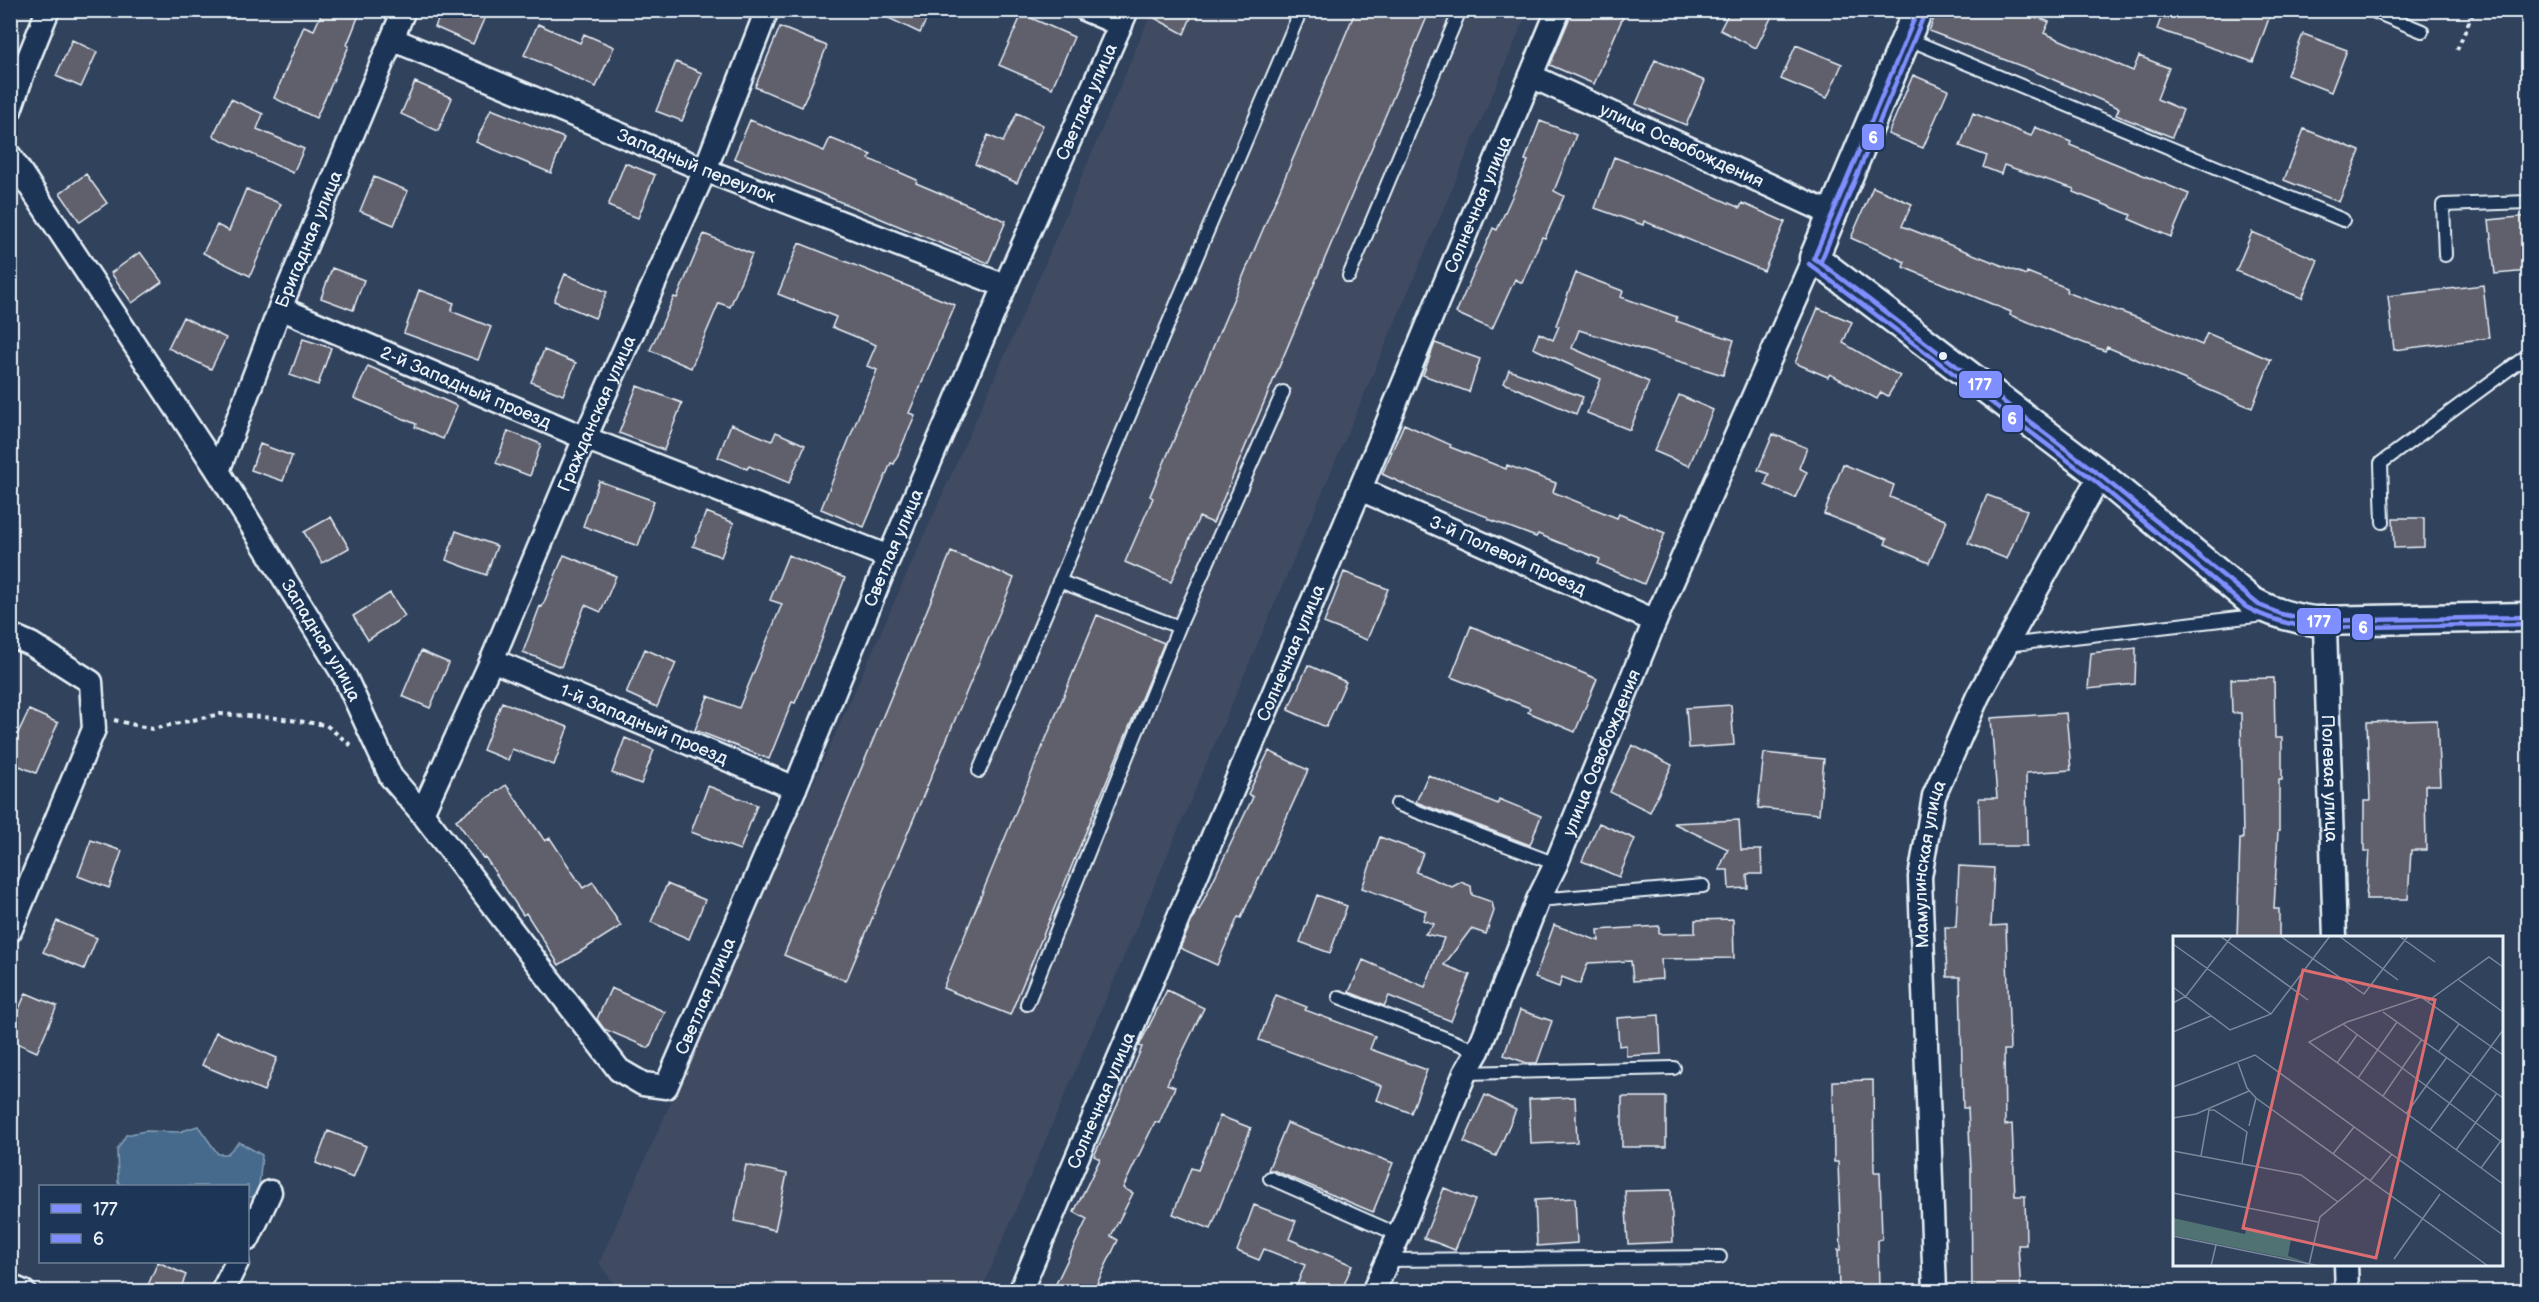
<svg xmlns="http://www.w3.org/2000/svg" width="2539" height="1302" font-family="'Balsamiq Sans',sans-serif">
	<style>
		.built { fill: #3f4b62 }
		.water { fill: #446a8c; stroke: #86a0b7; stroke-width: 1.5 }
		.building { fill: #615f6c; stroke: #e8f1f8; stroke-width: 1.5 }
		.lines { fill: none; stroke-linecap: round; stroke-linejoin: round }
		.service-casing { stroke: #e8f1f8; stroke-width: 16 }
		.minor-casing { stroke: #e8f1f8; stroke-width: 27 }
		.tertiary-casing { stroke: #e8f1f8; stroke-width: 33 }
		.path { stroke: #e8f1f8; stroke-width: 4; stroke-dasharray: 4.5 4.5; stroke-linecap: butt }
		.service { stroke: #1d3557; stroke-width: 12 }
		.minor { stroke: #1d3557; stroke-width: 22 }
		.tertiary { stroke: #1d3557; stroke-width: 28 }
		.bus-1-casing { stroke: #1d3557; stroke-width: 9 }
		.bus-2-casing { stroke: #1d3557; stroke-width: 9 }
		.bus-1 { stroke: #808fff; stroke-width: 4.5 }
		.bus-2 { stroke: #808fff; stroke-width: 4.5 }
		.bus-dot { fill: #e8f1f8; stroke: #1d3557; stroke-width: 2 }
		.labels { text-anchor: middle; stroke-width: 4.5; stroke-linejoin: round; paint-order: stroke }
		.street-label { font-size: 18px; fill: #e8f1f8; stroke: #1d3557 }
		.inset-road { fill: none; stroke: #7a889b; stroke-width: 1.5 }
		.view { fill: #dc6e71; fill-opacity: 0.15; stroke: #dc6e71; stroke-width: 3 }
		.inset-edge { fill: none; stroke: #e8f1f8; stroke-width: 3 }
		.line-badge { stroke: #1d3557; stroke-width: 2 }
		.badge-label { font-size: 16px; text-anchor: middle; font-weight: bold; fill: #fff }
	</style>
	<rect width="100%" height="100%" fill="#31425d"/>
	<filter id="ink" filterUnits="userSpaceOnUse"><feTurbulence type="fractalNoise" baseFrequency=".0167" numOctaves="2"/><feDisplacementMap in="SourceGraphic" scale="12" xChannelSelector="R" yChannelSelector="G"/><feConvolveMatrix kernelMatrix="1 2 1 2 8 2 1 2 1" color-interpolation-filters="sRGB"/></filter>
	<g filter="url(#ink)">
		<!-- built -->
		<path class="built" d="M1152,11H1528L981,1291H619L599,1263L1035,287Z"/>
		<!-- water -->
		<path class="water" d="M198,1126L218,1154H227L239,1142L262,1155L258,1197H248V1186H123L118,1182L117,1150L126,1135L145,1131L179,1132Z"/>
		<!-- building -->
		<path class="building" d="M323,10H361L347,45L349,46L316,118L274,98L304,26L314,30Z
			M442,10H488L473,44L435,27Z
			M872,10H931L920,33Z
			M1140,10H1194L1184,34Z
			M1356,10H1430L1213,523L1199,517L1171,582L1125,562L1153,498L1150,496Z
			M1573,10H1608L1623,17L1594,84L1550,65Z
			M1730,10H1775L1756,48L1720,30Z
			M1937,10H2022L2049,22L2044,33L2133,71L2139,56L2169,68L2157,99L2183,110L2172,137L2116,115L2119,108L2029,69L1929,31Z
			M2164,10H2272L2253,62L2157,29Z
			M1022,14L1074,37L1052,88L999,65Z
			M538,24L580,43L584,34L614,47L596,87L524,55Z
			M780,27L827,46L802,107L755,87Z
			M2303,34L2347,50L2331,92L2287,75Z
			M72,40L97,52L81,87L56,76Z
			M1796,45L1842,64L1827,98L1781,79Z
			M1655,60L1705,81L1686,125L1636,104Z
			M676,62L702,73L682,121L656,111Z
			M1913,75L1948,90L1923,148L1888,134Z
			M415,82L452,98L438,131L401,114Z
			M231,99L263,114L257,129L304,149L293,173L213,136Z
			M491,109L564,138L551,173L476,142Z
			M1017,113L1043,125L1017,183L975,164L988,135L1003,142Z
			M1973,113L2031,136L2035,127L2071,142L2070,145L2189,194L2171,237L2129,219L2131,215L2073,192L2074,189L2004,165L2001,174L1983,167L1987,156L1960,146Z
			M750,120L824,151L830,138L871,155L869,159L917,180L916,183L1006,221L988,263L734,158Z
			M1540,121L1576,135L1554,191L1564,196L1545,238L1542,237L1522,283L1515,279L1492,329L1456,313L1493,228L1497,230L1528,161L1525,160Z
			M2304,129L2360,151L2339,202L2284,180Z
			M1614,157L1681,182L1740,208L1742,203L1785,222L1764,271L1644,221L1643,225L1595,208Z
			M625,163L655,175L638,218L608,206Z
			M86,174L107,203L80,222L60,193Z
			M374,177L408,191L394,225L360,211Z
			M1873,187L1912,204L1902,226L2026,275L2027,272L2067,288L2066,292L2138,318L2202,345L2207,333L2271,360L2252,408L2107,347L2105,351L2010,315L2011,312L1903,267L1905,262L1851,238Z
			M246,189L281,204L250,276L203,253L217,225L229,231Z
			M2529,216V271L2495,274L2489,220Z
			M2252,232L2318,260L2302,298L2236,271Z
			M704,234L752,254L730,307L719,303L691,368L650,350L674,297L677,298Z
			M799,243L955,305L909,413L915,415L894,464L891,463L864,527L821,509L877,370L867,366L876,345L832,327L836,317L778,294Z
			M140,252L162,282L132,303L111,273Z
			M332,268L364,280L353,310L321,298Z
			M1576,273L1623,291L1621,297L1677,317L1676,321L1734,340L1723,375L1579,330L1572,348L1649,382L1630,430L1587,413L1601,379L1533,348L1539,333L1553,340L1559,326L1556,325Z
			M565,274L607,292L595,318L554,301Z
			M2483,285L2489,338L2394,350L2388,296Z
			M419,290L454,303L451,311L491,327L478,360L404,333Z
			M1818,308L1852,322L1843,343L1900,376L1888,396L1881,392L1877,399L1830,374L1828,377L1795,363Z
			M183,317L226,338L211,369L168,348Z
			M303,339L331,348L318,385L290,375Z
			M1435,343L1480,359L1469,392L1423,375Z
			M544,350L576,363L563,395L531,382Z
			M368,366L457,406L443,439L415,427L416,424L354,398Z
			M1509,370L1583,397L1576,414L1504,383Z
			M637,386L682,403L664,450L619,433Z
			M1679,395L1713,410L1689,466L1654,451Z
			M731,424L772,441L776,432L805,445L789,483L749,466L747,469L718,457Z
			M1404,424L1451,445L1450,447L1506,469L1507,465L1556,483L1553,492L1617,518L1619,514L1665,533L1644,584L1598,564L1600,559L1538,534L1536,537L1488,519V517L1428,495L1382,474Z
			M508,431L541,444L530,476L496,463Z
			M1773,434L1807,448L1799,468L1807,472L1795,498L1765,485L1769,474L1758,470Z
			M260,444L292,456L283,481L251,470Z
			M1843,464L1894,485L1890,497L1947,521L1929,563L1885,544L1887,539L1824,514Z
			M599,481L654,501L638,546L583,526Z
			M1987,495L2027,510L2007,559L1968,543Z
			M706,512L734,523L721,557L693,546Z
			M331,517L349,548L322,563L304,532Z
			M2393,518H2424V547L2394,548Z
			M456,531L497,546L486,575L446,560Z
			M951,552L1014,578L846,981L784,955Z
			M564,555L616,576L601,612L585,605L561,667L523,652L540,606L542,607Z
			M788,555L845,578L820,644L795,703L792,702L769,759L695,730L708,696L739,708L782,604L770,600Z
			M1344,572L1388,589L1367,640L1324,623Z
			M390,593L405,616L368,640L353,616Z
			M1097,615L1164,643L1010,1015L943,988Z
			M1471,626L1597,679L1575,732L1528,712L1530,708L1451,677Z
			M2136,648L2135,684L2088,689L2091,653Z
			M645,649L676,663L657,707L626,693Z
			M421,651L449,663L430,708L402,696Z
			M1308,665L1346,682L1326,727L1288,710Z
			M2274,678L2275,738H2282V780H2279V831H2278L2274,909H2279V938H2237L2240,839H2243L2241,713H2232L2231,679Z
			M502,702L568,727L554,765L512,749L508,760L483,750Z
			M1731,705L1734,745L1689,748L1686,708Z
			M29,710L58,723L36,773L10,762V750Z
			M2066,713L2071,770L2026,773L2027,846H1980L1979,798H1997L1991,718Z
			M2437,720L2440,785H2425L2426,850H2411L2408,899H2366L2369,851H2364V801H2370L2367,722Z
			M625,738L654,750L641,784L612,773Z
			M1632,745L1672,765L1650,812L1610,792Z
			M1269,751L1308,770L1241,918L1238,917L1217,965L1180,948L1197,909L1199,910L1253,797L1248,794Z
			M1764,753L1824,759L1819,814L1758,808Z
			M1428,775L1498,804L1499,799L1541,816L1530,845L1416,802Z
			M506,785L545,841L550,838L583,888L593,882L621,926L559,965L526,913L523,915L485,857L483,858L456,820Z
			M708,786L757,805L740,850L691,832Z
			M1739,820L1741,850H1761L1762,874H1747L1748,888L1729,889L1728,870H1719L1728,849L1673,823Z
			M1599,823L1635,839L1619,877L1582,861Z
			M1380,837L1423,853L1416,872L1452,887L1461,882L1471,886L1472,895L1492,902L1494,911L1486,934L1471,929L1444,965L1470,975L1451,1021L1389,996L1384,1006L1349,992L1363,960L1425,987L1444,938L1425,934L1434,924L1423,920L1426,911L1362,888Z
			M91,840L122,851L109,888L78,876Z
			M1959,866L1994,868L1991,926L2006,925L2010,1050H2004L2005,1125L2012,1124L2015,1196H2025L2026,1245H2018L2021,1292H1972L1971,1170L1968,1108H1963L1960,977H1947L1945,927H1956Z
			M667,884L705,900L689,939L651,922Z
			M1317,895L1347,906L1330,953L1300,942Z
			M1733,919L1734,958L1661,959L1662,979L1633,981L1631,961L1588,963L1580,984L1562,977L1559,987L1535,978L1554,925L1599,941L1598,930L1659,926V934L1695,933V920Z
			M57,921L97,938L84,969L43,952Z
			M611,988L665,1012L649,1048L604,1029L597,1019Z
			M1167,990L1204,1008L1167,1084L1175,1087L1159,1123L1155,1122L1123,1188L1133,1193L1111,1236L1118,1240L1093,1292H1052L1087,1219L1074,1212L1100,1159L1094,1156L1117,1106L1142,1047L1139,1046Z
			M26,993L57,1006L37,1052L10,1040V1029Z
			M1276,995L1307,1007L1305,1010L1375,1036L1370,1049L1427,1070L1411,1113L1377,1100L1382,1086L1259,1040Z
			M1520,1010L1552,1021L1537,1063H1527L1504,1055Z
			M1659,1015L1661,1054L1626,1056V1045L1619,1046L1617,1018Z
			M216,1032L277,1058L264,1091L202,1065Z
			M1873,1080L1874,1172H1880L1882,1239L1878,1240L1879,1292H1839L1838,1250H1841L1838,1162H1834L1833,1081Z
			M1485,1095L1516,1110L1496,1156L1464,1142Z
			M1575,1097L1577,1142L1531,1144L1529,1099Z
			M1622,1097H1666V1147H1622Z
			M1220,1116L1251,1128L1211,1229L1173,1214L1191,1168L1198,1170Z
			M1287,1123L1393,1163L1373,1212L1273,1170H1268Z
			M328,1131L366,1146L353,1178L316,1163Z
			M746,1165L787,1174L775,1230L734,1221Z
			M1444,1188L1475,1200L1455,1250L1424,1238Z
			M1671,1190L1673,1242L1628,1244L1625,1191Z
			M1575,1198L1577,1243L1537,1246L1535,1200Z
			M1254,1205L1296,1221L1289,1239L1352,1265L1341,1292H1294L1305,1265L1264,1249L1259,1260L1237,1251Z
			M158,1262L186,1275L179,1292H145Z"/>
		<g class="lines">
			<defs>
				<path id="service" d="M2371,10L2422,31
					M1906,38L2343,220
					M2445,255L2443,205L2528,202
					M1349,276L1460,10
					M2383,522L2381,463L2528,355
					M1059,581L1179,627L1283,392
					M2006,645L2264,615
					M979,771L1301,10
					M1397,804L1556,864
					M1538,900L1703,886
					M1339,997L1478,1051
					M1027,1004L1179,627
					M1465,1073L1674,1068
					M1270,1178L1399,1235
					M1386,1260L1720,1257"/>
				<g id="minor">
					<path d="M1086,10L1121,25"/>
					<path id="s1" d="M392,39L705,170L1005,286"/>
					<path id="s2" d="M1531,76L1832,214"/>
					<path d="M10,110L25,67L48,10"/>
					<path id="s3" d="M10,156L218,471L345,677L391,777L422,813L619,1070L643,1084L666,1087L795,788L889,557L1005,286L1127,10"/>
					<path id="s4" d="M280,308L585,438L889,557"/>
					<path id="s5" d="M218,471L280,308L404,10"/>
					<path id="s6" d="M1360,489L1655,621"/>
					<path id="s7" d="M2330,620L2325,627L2335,938"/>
					<path d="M10,635L31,644L91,682L94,729L10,931"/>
					<path id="s8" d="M492,660L795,788"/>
					<path id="s9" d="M422,813L492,660L585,438L705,170L767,10"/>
					<path d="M248,1239L270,1192"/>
					<path d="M2346,1264L2347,1292"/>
					<path d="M10,1286L24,1292"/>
					<path d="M222,1292L237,1262"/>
					<path id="s10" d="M1020,1292L1360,489L1558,10"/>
					<path id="s11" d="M1373,1292L1399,1235L1465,1073L1478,1051L1538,900L1556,864L1655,621L1814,258"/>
					<path id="s12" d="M1935,1292L1920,877L1934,796L1978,696L2100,475"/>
				</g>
				<path id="tertiary" d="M1918,10L1814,258L2100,475L2251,601C2271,612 2291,618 2314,621L2528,617"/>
			</defs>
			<!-- service casing -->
			<use href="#service" class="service-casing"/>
			<!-- minor casing -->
			<use href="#minor" class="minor-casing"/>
			<!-- tertiary casing -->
			<use href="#tertiary" class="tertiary-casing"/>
			<!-- path -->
			<path class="path" d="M2457,50L2474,10
				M114,720L152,729L220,714L276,718L326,725L353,747"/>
			<!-- service -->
			<use href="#service" class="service"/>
			<!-- minor -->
			<use href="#minor" class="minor"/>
			<!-- tertiary -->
			<use href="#tertiary" class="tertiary"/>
			<defs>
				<path id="bus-1" d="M1814,258L2100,475L2259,605L2281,614L2314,621L2528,617
					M1814,258L1918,10"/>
				<path id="bus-2" d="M1821,261L1925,13
					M1809,264L2095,481L2246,607C2267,619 2290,625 2314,628L2528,624"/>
			</defs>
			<!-- bus-1 casing -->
			<use href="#bus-1" class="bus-1-casing"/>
			<!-- bus-2 casing -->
			<use href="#bus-2" class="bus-2-casing"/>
			<!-- bus-1 -->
			<use href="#bus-1" class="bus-1"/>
			<!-- bus-2 -->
			<use href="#bus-2" class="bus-2"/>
		</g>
	</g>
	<!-- markers -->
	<circle class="bus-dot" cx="1943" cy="356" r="5"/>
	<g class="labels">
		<!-- street labels -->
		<g class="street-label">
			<text dy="6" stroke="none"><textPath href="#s3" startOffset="2223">Светлая улица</textPath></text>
			<text dy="6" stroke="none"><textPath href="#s2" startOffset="166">улица Освобождения</textPath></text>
			<text dy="6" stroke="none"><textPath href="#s1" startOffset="330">Западный переулок</textPath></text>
			<text dy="6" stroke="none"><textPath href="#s10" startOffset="1180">Солнечная улица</textPath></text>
			<text dy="6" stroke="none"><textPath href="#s5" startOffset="249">Бригадная улица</textPath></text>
			<text dy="6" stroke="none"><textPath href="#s4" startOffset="202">2-й Западный проезд</textPath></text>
			<text dy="6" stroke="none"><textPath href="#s9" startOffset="436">Гражданская улица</textPath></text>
			<text dy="6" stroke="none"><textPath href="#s3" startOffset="1737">Светлая улица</textPath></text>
			<text dy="6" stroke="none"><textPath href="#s6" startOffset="162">3-й Полевой проезд</textPath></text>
			<text dy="6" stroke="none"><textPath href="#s3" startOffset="576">Западная улица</textPath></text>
			<text dy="6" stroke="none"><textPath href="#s10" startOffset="694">Солнечная улица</textPath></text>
			<text dy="6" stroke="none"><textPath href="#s8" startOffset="165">1-й Западный проезд</textPath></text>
			<text dy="6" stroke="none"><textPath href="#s11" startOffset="586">улица Освобождения</textPath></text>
			<text dy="6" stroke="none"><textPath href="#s7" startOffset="160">Полевая улица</textPath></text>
			<text dy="6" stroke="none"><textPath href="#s12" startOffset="429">Мамулинская улица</textPath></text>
			<text dy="6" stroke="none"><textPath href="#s3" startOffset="1251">Светлая улица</textPath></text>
			<text dy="6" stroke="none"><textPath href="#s10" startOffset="208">Солнечная улица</textPath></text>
		</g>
	</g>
	<!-- overview -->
	<g transform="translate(2173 936)">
		<rect width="330" height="330" fill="#31425d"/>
		<path d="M0,282L72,298L73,293L118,303L115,320L133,326L0,299Z" fill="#507272"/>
		<path class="inset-road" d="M47,0L135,64M107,0L191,58L235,0M166,0L225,44M226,0L262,26M0,8L98,78M286,44L330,76M0,51L57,94L98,78L157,0M255,65L316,21L330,31M0,67L13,60L59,0M210,76L330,162M170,88L330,207M0,96L38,80M266,115L286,88M330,119L248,61L174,86L136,106L330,248M65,127L74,152L83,162L315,330M164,127L184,99M185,142L224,86M0,151L82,119L330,299M210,160L249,103M233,178L274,121M0,182L23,178L76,155M76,190L83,162M257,194L330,94M283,214L324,157M0,215L128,239L165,266M160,218L181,191M28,220L36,174H41L74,196L69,227M308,232L330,202M197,245L219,218M0,257L145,286M0,300L147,330M221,323L267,258M136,329L147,281L193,242M38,330L43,309"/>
		<path class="view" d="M130,34L262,64L203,322L70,292Z"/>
		<rect width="330" height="330" class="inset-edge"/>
	</g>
	<g class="line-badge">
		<rect x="1861" y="123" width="24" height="28" rx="6" fill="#808fff"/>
		<rect x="1958" y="370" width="45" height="29" rx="6" fill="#808fff"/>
		<rect x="2001" y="404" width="23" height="29" rx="6" fill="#808fff"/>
		<rect x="2296" y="607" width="46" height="28" rx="6" fill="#808fff"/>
		<rect x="2351" y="613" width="23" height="28" rx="6" fill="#808fff"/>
	</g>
	<g class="badge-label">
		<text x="1873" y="143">6</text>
		<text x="1980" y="390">177</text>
		<text x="2012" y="424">6</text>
		<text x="2319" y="627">177</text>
		<text x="2363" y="633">6</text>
	</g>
	<!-- margin -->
	<rect width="2539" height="1302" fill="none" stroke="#1d3557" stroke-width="36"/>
	<rect x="18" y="18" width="2503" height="1266" fill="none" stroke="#e8f1f8" stroke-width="2" filter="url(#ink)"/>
	<!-- legend -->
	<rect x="39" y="1185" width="210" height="78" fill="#1d3557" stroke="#6e8097" stroke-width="1.5"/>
	<rect x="51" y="1204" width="30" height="9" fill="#808fff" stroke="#6e8097" stroke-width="1.5"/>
	<text x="93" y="1215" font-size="18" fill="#e8f1f8">177</text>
	<rect x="51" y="1234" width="30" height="9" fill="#808fff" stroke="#6e8097" stroke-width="1.5"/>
	<text x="93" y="1245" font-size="18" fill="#e8f1f8">6</text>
</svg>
